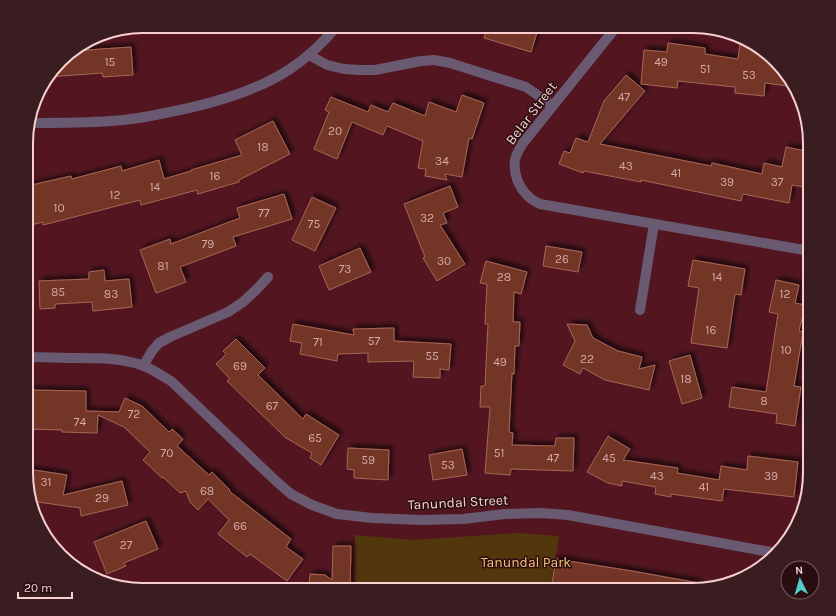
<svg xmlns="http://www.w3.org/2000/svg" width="836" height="616" font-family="Karla,sans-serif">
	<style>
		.green { fill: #52370d }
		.building { fill: #723426; stroke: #a96656; filter: url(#shadow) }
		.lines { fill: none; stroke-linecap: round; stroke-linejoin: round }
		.minor { stroke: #695971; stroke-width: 10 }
		.labels { text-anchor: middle; stroke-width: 3; stroke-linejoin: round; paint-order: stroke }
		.number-label { font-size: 12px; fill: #d6a9a7 }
		.street-label { font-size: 14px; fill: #f8d0d2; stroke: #280d11 }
		.park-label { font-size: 14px; fill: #fbc376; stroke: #280d11 }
		.rim { fill: none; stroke: #f8d0d2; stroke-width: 2 }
	</style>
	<defs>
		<filter id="shadow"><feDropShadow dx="3.5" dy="-3.5" stdDeviation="2" flood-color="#0009"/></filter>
	</defs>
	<rect width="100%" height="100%" fill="#531621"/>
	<!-- green -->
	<path class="green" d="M518,533L559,536L550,590H355V535L413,540Z"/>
	<!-- building -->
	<path class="building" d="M488,26H539L531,52L484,38Z
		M668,43L705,48V54L738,59L740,44L757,46L764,50L795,87L765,83L764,96L735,93V87L678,81L677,88L641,84L644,50L667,52Z
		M131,47L133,75L103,77L102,73L48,77L66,55L73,51Z
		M626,75L645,91L600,144L711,166L712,163L762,174L764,163L782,167L786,147L810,152V188L792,185L789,203L743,194L741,201L641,180V182L584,171L583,173L559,164L564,151L570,153L576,138L588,142L604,101Z
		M462,95L484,103L472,139L469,138L462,177L445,174L447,180L425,176L426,169L418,168L423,141L387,126L383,135L352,122L337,159L314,149L329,112L325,110L331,97L368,112L371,105L388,112L393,103L425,116L429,102L456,112Z
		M273,121L290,154L239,180V182L198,194L197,190L141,205L140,200L43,225V222L27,226V186L71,176L72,179L121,166L122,171L159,160L164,179L191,171V170L242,155L235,140Z
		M450,186L458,207L443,213L447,223L440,225L465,264L437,281L423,258L425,257L404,204Z
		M284,194L292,219L233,237L236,246L180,267L186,282L156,293L140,250L170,239L171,244L240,218L237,208Z
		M312,197L336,208L315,251L292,240Z
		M546,246L582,252L578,272L543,266Z
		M360,248L371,272L329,290L319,266Z
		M693,260L745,269L741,295L735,294L727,348L691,343L699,288L688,286Z
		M486,261L527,272L521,294L514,292L513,322H520L519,346H515L514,374L512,373L509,432L513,433L512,445L555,446L556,438H574L573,471L511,469L510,475L485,473L490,407H480L481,386H485L488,324H485L487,284L480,283Z
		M104,270L105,281L129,279L132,307L93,311L92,302L55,304V308L40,309L39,281L89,279V272Z
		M776,280L799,285L795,303L805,305L799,331L803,332L794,386L801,387L795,426L776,423L777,414L729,407L732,387L766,392L778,314L769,312Z
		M293,324L354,335L353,329L394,328V341L451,344L449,370L440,369V378L413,377L414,361L368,362V353L338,354L337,361L300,354L302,343L290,341Z
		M567,324L587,325L593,338L618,351L642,357L639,369L655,365L649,390L605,380L583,368L580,374L563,365L575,341Z
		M236,339L265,368L258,375L303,419L306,414L339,435L321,465L310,458L312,453L286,438L227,381L230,379L216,364L226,354L223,351Z
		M690,355L702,398L682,404L669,361Z
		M27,390L86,391V411L119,412L125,398L142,406L169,432L172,429L183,439L177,446L209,475L212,472L230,490L229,491L291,539L286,547L303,559L287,581L250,554L247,557L218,534L229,520L208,499L198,510L190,502L186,491L180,493L163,477L162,478L143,460L150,452L124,427L98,415L97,433L62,432V430L27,429Z
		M608,436L630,449L623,460L678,468L677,473L719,480L721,466L747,470L748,456L798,462L794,497L724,489L722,501L671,494V497L655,494L656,487L622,481V486L608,483L587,472Z
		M348,448L389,450L388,480L354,478V470L347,469Z
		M462,449L467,475L433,480L429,455Z
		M27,469L67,475L63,495L122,481L128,505L81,516L80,508L31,501L27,488Z
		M146,521L158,549L124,563L126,566L107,574L94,542Z
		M333,546H351L350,590H309L310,574L325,575L332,580Z
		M556,559L632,571L699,583L698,589L693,590H621L591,585L590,590H551Z"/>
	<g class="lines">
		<!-- minor -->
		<path class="minor" d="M617,26L523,143C520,148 516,154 515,160C513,174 519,188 529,197C532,200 536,202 540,204L810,251
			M309,55L327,65L344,69L359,70H375L421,61L434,60L450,63L526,87L553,106
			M28,123C56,123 83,123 111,121C129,120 147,117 165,113C207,105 254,93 290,69C308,57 323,43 337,26
			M640,310L654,224
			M27,357C44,357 60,358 77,358C99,358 123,358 144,366C154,370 162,376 171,381L277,482L291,494L312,505L337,514L372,518L422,520L463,519L505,514L540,513L568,515L776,553
			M143,366L152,351L159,343L170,337L228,312L243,302L256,290L268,277"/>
	</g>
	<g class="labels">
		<!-- number labels -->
		<g class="number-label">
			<text x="110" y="66">15</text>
			<text x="661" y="66">49</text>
			<text x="705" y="73">51</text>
			<text x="749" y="79">53</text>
			<text x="624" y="101">47</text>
			<text x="335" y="135">20</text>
			<text x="263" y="151">18</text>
			<text x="442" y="165">34</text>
			<text x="626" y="170">43</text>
			<text x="676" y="177">41</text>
			<text x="215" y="180">16</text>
			<text x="727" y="186">39</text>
			<text x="777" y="186">37</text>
			<text x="155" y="191">14</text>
			<text x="115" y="199">12</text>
			<text x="59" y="212">10</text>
			<text x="264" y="217">77</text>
			<text x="427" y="222">32</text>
			<text x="314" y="228">75</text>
			<text x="208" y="248">79</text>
			<text x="562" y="263">26</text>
			<text x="444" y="265">30</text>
			<text x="163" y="270">81</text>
			<text x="345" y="273">73</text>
			<text x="504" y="281">28</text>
			<text x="717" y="281">14</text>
			<text x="58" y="296">85</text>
			<text x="111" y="298">83</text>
			<text x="785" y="298">12</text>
			<text x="711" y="334">16</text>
			<text x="374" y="345">57</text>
			<text x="318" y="346">71</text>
			<text x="786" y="354">10</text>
			<text x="432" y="360">55</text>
			<text x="587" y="363">22</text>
			<text x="500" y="366">49</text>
			<text x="240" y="370">69</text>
			<text x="686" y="383">18</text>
			<text x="764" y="405">8</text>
			<text x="272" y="410">67</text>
			<text x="134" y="418">72</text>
			<text x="80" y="426">74</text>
			<text x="315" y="442">65</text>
			<text x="167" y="457">70</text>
			<text x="499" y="457">51</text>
			<text x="553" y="462">47</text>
			<text x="609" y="462">45</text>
			<text x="368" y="464">59</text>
			<text x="448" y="469">53</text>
			<text x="657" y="480">43</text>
			<text x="771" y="480">39</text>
			<text x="46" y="486">31</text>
			<text x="704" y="491">41</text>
			<text x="207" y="495">68</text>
			<text x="102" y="502">29</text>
			<text x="240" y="530">66</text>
			<text x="126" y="549">27</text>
		</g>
		<!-- street labels -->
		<g class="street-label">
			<text transform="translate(531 113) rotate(-53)" y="5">Belar Street</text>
			<text transform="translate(458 502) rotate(-3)" y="5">Tanundal Street</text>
		</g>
		<!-- park labels -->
		<g class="park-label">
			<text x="526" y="567">Tanundal Park</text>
		</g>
	</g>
	<!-- crop -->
	<path d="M0 0H836V616H0ZM143 33H693A110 110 0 0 1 803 143V473A110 110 0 0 1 693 583H143A110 110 0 0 1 33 473V143A110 110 0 0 1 143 33Z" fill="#391d20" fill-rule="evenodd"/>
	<path class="rim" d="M143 33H693A110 110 0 0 1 803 143V473A110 110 0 0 1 693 583H143A110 110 0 0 1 33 473V143A110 110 0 0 1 143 33Z"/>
	<!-- north arrow -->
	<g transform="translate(800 580) rotate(355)"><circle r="19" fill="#280d11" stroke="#7b5b5e"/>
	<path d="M0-3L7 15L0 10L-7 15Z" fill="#52cdcc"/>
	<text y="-6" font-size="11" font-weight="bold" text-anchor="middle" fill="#f8d0d2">N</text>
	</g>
	<!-- scale -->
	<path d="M18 592v6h54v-6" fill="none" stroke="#f8d0d2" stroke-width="2"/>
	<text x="24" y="592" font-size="12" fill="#f8d0d2" stroke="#280d11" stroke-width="3" paint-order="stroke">20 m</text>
</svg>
